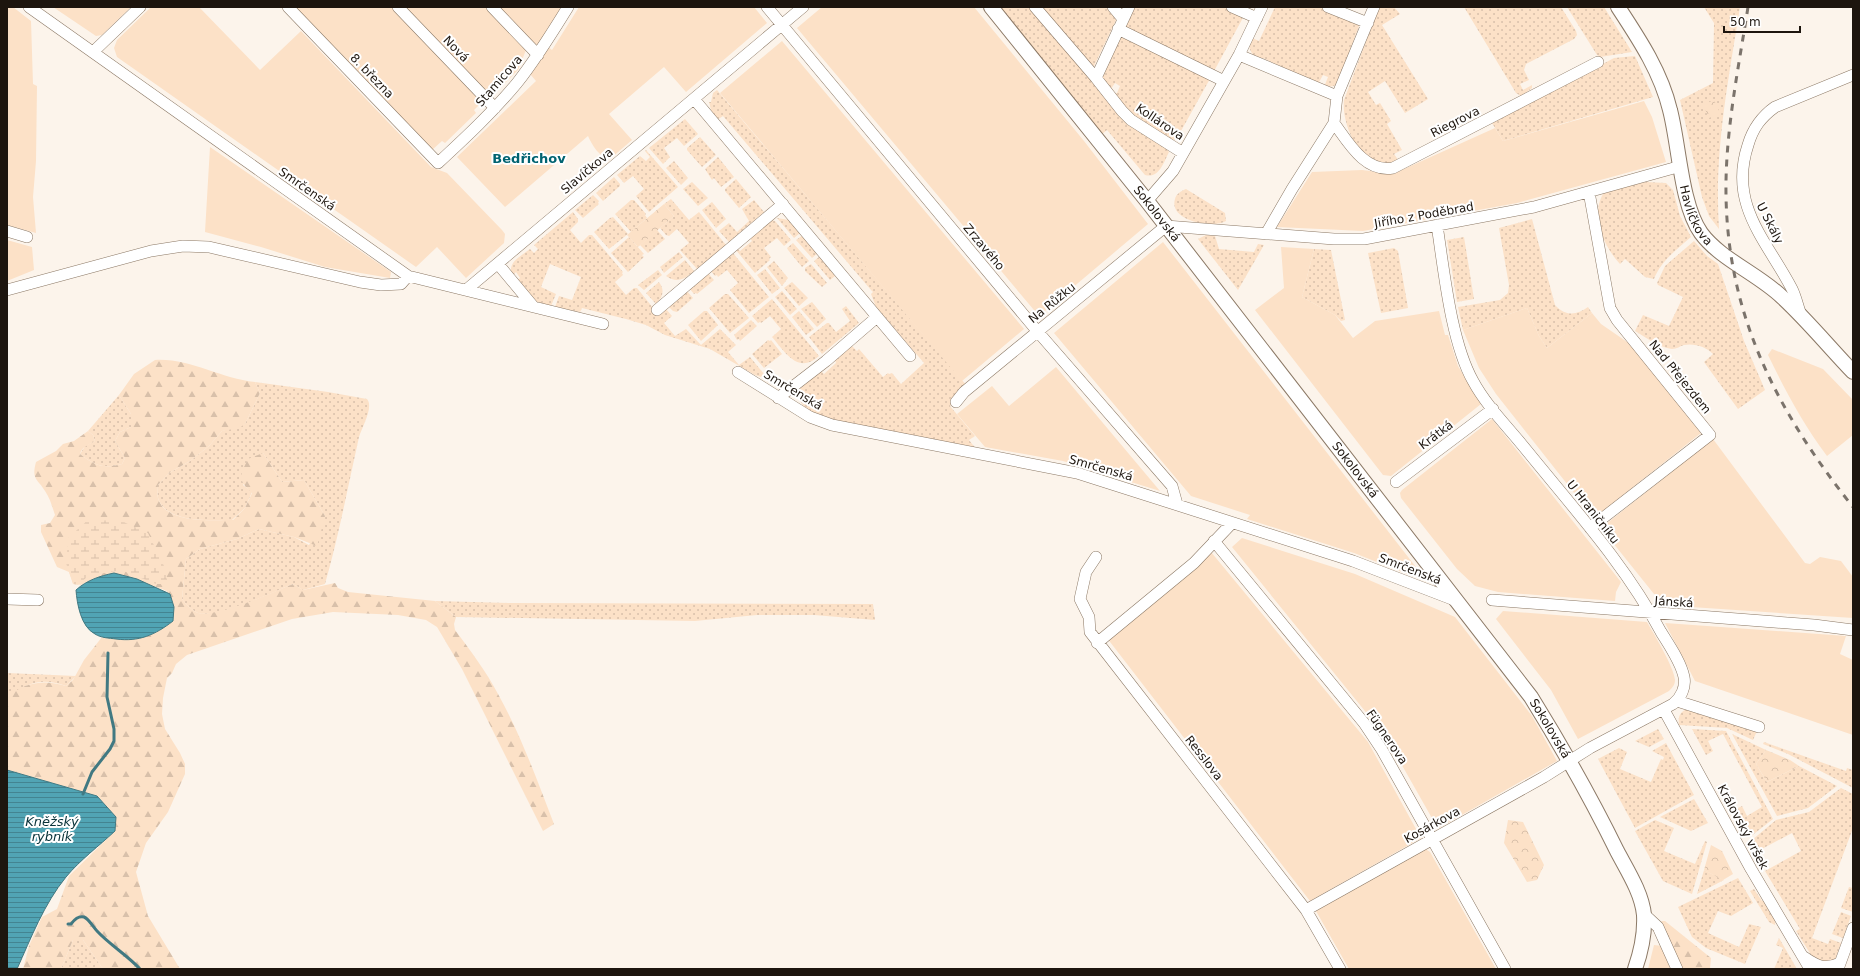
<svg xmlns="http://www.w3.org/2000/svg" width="1860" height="976" font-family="'DejaVu Sans',sans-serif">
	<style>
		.grass { fill: url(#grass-dots) }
		.forest { fill: url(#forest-firs) }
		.wetland { fill: url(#wetland-marsh) }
		.park { fill: url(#park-crowns) }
		.garden { fill: #fce1c7 }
		.water { fill: url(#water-rules); stroke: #417982 }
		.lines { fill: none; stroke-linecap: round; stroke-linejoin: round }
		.stream { stroke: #417982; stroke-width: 3 }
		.minor-casing { stroke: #8b7865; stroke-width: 12 }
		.tertiary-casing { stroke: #8b7865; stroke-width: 16 }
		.minor { stroke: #fff; stroke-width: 11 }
		.tertiary { stroke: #fff; stroke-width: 14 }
		.rail { stroke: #7b736b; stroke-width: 3; stroke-dasharray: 7 7; stroke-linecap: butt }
		.labels { text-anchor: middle; stroke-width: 4; stroke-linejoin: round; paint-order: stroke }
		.street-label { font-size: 12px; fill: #1d150e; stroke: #fff }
		.neighbourhood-label { font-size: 13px; font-weight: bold; fill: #006371; stroke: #fff }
		.water-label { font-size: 13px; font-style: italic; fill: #0a333a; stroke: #fff }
	</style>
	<defs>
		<pattern id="grass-dots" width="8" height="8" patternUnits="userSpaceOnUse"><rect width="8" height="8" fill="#fce1c7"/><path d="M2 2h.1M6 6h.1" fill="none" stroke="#d8c0aa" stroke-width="1.8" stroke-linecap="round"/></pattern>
		<pattern id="forest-firs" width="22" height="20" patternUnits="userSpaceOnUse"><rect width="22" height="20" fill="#fce1c7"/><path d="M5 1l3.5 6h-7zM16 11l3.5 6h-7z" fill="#d8c0aa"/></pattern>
		<pattern id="wetland-marsh" width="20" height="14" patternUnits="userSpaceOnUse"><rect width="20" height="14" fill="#fce1c7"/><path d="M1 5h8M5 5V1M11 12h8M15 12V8" fill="none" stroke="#d8c0aa"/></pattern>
		<pattern id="park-crowns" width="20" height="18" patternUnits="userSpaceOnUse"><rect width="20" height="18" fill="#fce1c7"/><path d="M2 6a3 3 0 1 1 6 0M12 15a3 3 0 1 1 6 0" fill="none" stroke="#d8c0aa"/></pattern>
		<pattern id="water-rules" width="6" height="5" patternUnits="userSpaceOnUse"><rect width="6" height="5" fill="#51a4b4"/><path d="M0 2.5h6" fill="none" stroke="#438491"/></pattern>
	</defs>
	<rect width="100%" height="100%" fill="#fcf4eb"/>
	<!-- grass -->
	<path class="grass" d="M995,7H1031L1088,73L1167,149L1169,152C1164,162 1159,179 1145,175L1107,130L1101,135Z
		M1037,7H1108L1116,20L1093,68Z
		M1132,7H1228L1245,14L1213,73L1128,31L1125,26Z
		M1275,7H1321L1360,23L1338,82L1334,86L1324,87L1328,77L1323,75L1318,84L1263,58L1261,61C1252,55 1246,49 1252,38L1259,41Z
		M1379,7H1394L1400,14L1382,25L1428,99L1405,113L1385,81L1368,92L1376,105L1380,103L1391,121L1387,124L1402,150L1394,154L1399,161C1395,162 1390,164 1386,164C1359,166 1341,122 1344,100Z
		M1464,7H1561L1576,31L1577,35L1574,39L1526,64L1524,70L1529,80L1520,84L1523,90L1532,85V88L1521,96L1516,93Z
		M1567,7H1604L1632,52L1600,57L1597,55Z
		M1704,7H1740C1728,83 1714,151 1719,229L1709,216L1702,197L1680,100L1713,83L1714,23Z
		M1122,36L1211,77L1176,140L1168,139L1133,116L1114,94L1117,93L1120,86L1115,83L1111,89L1103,79V73L1118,39Z
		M1635,56L1653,97L1503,141L1492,123L1614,58Z
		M717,90L967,386L950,406L975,436L969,440L976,449L834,421C812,414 805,414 796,392L821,371L824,374L836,363L835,360L852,346L857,351L859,349L883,377L888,373L889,374L892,373L901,384L924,363L876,307L871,294L873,292L871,290L723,116L717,120L712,114L709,102H711L713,93Z
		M685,119L698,134L684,146L677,138L664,148L670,157L663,164L649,148Z
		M700,137L716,155L702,167L687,150V148Z
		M646,150L678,187L649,212L636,196L644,189L633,176L624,183L617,175L640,156L646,161L650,157L645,151Z
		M718,157L734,177L721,187L714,178L712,180L705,169Z
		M674,161L688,178L681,185L666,168Z
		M614,177L620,184V186L603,201L596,193Z
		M736,179L751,197L739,208L725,191V189Z
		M692,182L708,198L698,206L683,189Z
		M1646,182L1666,183L1673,190L1680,216L1691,237C1676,250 1661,261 1654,279L1645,277L1625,259L1620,264C1603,246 1589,213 1605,191Z
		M1186,189L1225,213L1226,221C1214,229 1168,221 1175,199C1176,194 1181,191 1186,189Z
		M593,195L599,201L598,203L599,204L583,218L575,210Z
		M671,199L689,220L699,212L726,245L697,269L680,250L689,243L677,229L669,236L666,235L660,228L674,216L664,204Z
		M631,200H634L646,214L645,215L647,218L631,232L615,214Z
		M754,200L764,212L729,242L719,231L729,223L737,232L749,221L742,209Z
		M712,202L726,219L716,228L702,210Z
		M573,212L578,219V222L570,230L581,243L589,235H592L623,272L622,273L623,275L615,282L626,295L634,288H637L658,314L665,308L672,316L664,323L675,336L686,329L701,345L720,329L736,345L728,352L739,365L750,357L764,374L761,377L755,375L710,349L665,335L646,325L626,319L582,308L580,312L555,307L559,296L572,300L581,277L550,264L541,287L556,294L551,306L536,303L516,281L520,278L516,272L512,276C507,262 520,257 530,249L534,253L538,249L534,245Z
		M613,217L628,234L609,249L594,232L610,218Z
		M777,218L789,220L800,233L794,238Z
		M1532,219L1555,305C1565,316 1576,316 1588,307L1592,313L1547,348L1539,336L1527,308L1463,330L1458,307L1500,300L1508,293L1509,285L1499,228Z
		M771,220L775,221L791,240L784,246L777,238L764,248L771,257L769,259L770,260L755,273L735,249L737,248L740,251L752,241L749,237Z
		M657,230L665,239L648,253L640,245Z
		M803,235L818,253L812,258L796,240Z
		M1206,235L1215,236L1219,249L1254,252L1258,244L1264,245L1238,290L1198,239Z
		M629,237L644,254L642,255L644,257L628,272L611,253Z
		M1464,237L1474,299L1457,302L1447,240Z
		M1694,241L1707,256L1718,264L1744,341L1765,390L1738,409L1704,362L1713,354C1706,347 1695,343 1684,345C1680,346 1677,349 1672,349C1658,347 1647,338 1635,331L1643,315L1669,326L1683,297L1658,285L1657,283L1665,266Z
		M793,243L809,261L802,267L788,250L787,248Z
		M1394,248L1398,251L1408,308L1381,313L1368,253Z
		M1314,249L1331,250L1345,320L1341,321L1335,315L1302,297Z
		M679,252L683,257L664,273L660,267Z
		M733,253L769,297L749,313L730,290L738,283L727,270L718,277L717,275L715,276L710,270Z
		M820,256L835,276L830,280L814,261Z
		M685,260L694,271C685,279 677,284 666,276Z
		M774,261L788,278L782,286L767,267Z
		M811,264L827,283L822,287L805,271V268Z
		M765,269L780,288L772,294L757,275Z
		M658,270L662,275L644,290L638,285Z
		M707,272L714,280L697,294L696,293L694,294L689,288Z
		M659,282C665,290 663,297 656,304L646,293Z
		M792,282L808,298L799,306L784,288Z
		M686,290L693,298L677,312L673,311L668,306Z
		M782,291L797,309L790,315L775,297Z
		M725,294H728L749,318L730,333L709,308Z
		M772,299L819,356C798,375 785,352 772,337L781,329L770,316L761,323L760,322L758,323L752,316Z
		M812,302L826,319L817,327L801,309Z
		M846,306L859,323L822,354L809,337L827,323H829L836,332L850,321L842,309Z
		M704,311H707L718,325L701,341L688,325Z
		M799,311L814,329L806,335L792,317Z
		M751,320L757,326L740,341L739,339L737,340L734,335Z
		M768,340L770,341L771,340L782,354L764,368L752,354Z
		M255,382L328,392L367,399C374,407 362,427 359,437C348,486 339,535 325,584L303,590L293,584C273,592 218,619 198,613C191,610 186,604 182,599L186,559L200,549L237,539L259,529L294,537L309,545L325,516L304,480L282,482L263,453L243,485L252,492L245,508L232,520C212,520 166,524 158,498C157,494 158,489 158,485L169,473L190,461L209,446L222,431L245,424L260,393Z
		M119,395L131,414V427L120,432L115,441L125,458L122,464C102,469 96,466 80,454L85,446L95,441L93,435L88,431Z
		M435,601L509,603L873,604L875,620L814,615H757L695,621L456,617Z
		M7,673L76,676L66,686C40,677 29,683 7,697Z
		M1687,709L1757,731L1753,740L1727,728L1679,725C1678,718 1679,712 1687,709Z
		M1658,729L1664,739L1649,747L1635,741Z
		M1692,729L1726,731L1773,819L1750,837L1736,809L1742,806L1747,816L1762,807L1723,734L1708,741L1713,751L1706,755Z
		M1732,734L1766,750L1756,764L1767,782L1799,766L1837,786L1808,808L1777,816Z
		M1764,742L1846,771L1847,768L1853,770V788L1788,754L1763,744Z
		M1666,743L1694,795L1635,828L1598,759L1619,748L1627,752L1620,769L1651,782L1661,759L1663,760L1664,757L1652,751Z
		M1841,788L1853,794V828L1812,938L1828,944L1830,939L1841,943L1835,960L1829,964L1813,958L1796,931L1800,929L1765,871L1801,851L1792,833L1758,851L1761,856L1755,860L1746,845L1776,820L1809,812Z
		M1694,799L1708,823L1691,831L1660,817Z
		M1655,820L1674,828L1664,851L1695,864L1705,841L1707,842L1692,894L1663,881L1635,831Z
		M1704,870L1724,880L1697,894Z
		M1738,878L1753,903L1731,916L1718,911L1708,933L1739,947L1749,924L1761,927L1745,964L1706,948L1692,937L1678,907Z
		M1849,887L1853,888V912L1841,908Z
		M1754,889L1762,901L1764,900L1776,918L1775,925L1769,922L1750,891Z
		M1841,912L1851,916L1843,938L1832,934Z
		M1779,938L1797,969H1774L1783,948L1776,945Z
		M73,940H83L103,969H61Z"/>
	<!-- forest -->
	<path class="forest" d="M155,360C190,358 221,379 255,382L260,393L245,424L239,428L222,431L209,446L190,461L169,473L158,485C158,489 157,494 158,498C165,524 212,520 233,520L245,508L252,493C237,480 240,475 248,459L263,453L282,482L304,480L325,516L317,546L294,537L259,529L237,539L200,549L186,559L182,599C186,604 191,610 198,613C218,618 273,592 293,584L303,590L335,583L338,588L348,592L435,601L456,617L454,624L455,630C470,650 486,671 498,694C521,735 537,780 554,824L543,831L462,669L437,627L426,620L398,615L333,612L292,619L187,655L176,664L172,673L167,678L163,698L162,714L165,729L180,753L185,764V774L168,812L146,843L136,872L148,916L180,969H103L83,940H73L61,969H23L29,946L42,917L57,909L69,876L115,831L116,817L97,796L7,770V697C25,682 44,679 66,686L73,680L84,660L102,637C134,641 147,641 173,621L167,591C160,588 153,587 146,584C118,571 109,571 81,585L73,583L69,572L57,567L41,532V525L50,523L55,515C52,506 50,498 45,491C38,479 31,480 36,462L56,451L63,444L74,441L88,431L93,435L95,441C88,445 82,447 80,454C96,466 102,469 122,464L125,458L115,441L120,432L131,427V414L119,395L134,374Z
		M1662,921H1665L1711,958L1710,969H1681L1660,923Z"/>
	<!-- wetland -->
	<path class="wetland" d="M119,520L148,533L164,566L168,584H156L121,570L88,576L78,585L73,584L66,563L68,541L69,537L87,521Z"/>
	<!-- park -->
	<path class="park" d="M1714,100L1720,113L1709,118L1703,105Z
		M664,204L674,216L638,247L627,235Z
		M1766,750L1790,760L1799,766L1767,782L1756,764Z
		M1508,820L1523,822L1544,865L1537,880L1527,882L1504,843Z
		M1711,845L1722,851L1733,874L1723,880L1704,870Z"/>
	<!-- garden -->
	<path class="garden" d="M7,7H13L31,21L33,84L37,86L36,161L33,197L36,233L7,225Z
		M53,7H131L102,35L96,36Z
		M151,7H199L260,70L301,31L431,167L447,173L502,230L505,234L504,243L466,278L437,247L416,267L117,57L114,48L117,40Z
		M294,7H394L483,101L474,110L476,113L445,143L442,141L432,150Z
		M403,7H485L526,50L518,70L504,84L502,83L488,96Z
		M497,7H564L541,42L538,45L535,44Z
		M579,7H754L767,23L686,92L664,67L609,114L632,140L610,159C599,157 592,145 588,136L505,207L457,157L536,81L530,74L548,47L552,50Z
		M822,7H974L1084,141L1148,224L1039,316L797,28Z
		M782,41L1024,329L962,381L720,93Z
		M1644,101L1652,117L1666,162L1517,203L1363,231L1277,227L1312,172L1362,170L1393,174L1495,128L1503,141Z
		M210,147L391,272L390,278L325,267L261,247L205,232Z
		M7,240L32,247L34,270L7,281Z
		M1163,242L1419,571L1415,577L1354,553L1247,519L1250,515L1191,496L1054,333Z
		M1281,247L1314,249L1302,297L1335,315L1353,338L1375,321L1439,311L1445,335H1448L1458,366L1481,404L1391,476L1383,475L1255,310L1284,288Z
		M1527,308L1539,336L1547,348L1592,313L1601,324L1630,344L1701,433L1594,518L1496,394L1479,368L1463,330Z
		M1772,349L1823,369L1853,400V435L1827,456C1803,424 1785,390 1768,355Z
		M1056,367L1160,491L1063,461L985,447L957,414L992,386L1009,406Z
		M1492,419L1621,582L1616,592L1615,601L1498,592L1475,586L1457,569L1401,498L1400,493L1402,490Z
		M1713,439L1805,563L1810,564L1820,557L1841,561L1853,577V618L1691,607L1669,603L1654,594L1601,528Z
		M1242,538L1355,574L1455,617L1532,716L1557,761L1439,828L1437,827L1386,737L1232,547Z
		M1211,552L1368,742L1421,838L1310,901L1107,638Z
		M1503,611L1647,622C1654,634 1674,667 1675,680C1675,685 1672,688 1669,691L1578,739L1551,690L1496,619Z
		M1665,623L1846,636L1840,654L1853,660V735L1695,681Z
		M1424,850H1427L1430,852L1496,969H1349L1316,911Z
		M1654,945L1662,946L1670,969H1648Z"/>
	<!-- water -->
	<path class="water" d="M114,573L137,579L170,594L174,607L173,621C155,635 139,642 116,639C109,638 101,638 95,634C81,627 77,604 76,590C87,580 100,576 114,573Z
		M7,770L97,796L116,817L115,831C99,846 80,860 66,877C44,904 31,938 17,969H7Z"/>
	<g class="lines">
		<!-- stream -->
		<path class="stream" d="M83,794L92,772L110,749L114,741V729L107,697L108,653
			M68,924H71C75,919 78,916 84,917C89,919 93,927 97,931C110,945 127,955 140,969"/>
		<defs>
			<path id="minor" d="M29,7L408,276L603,324
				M288,7L438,163C465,138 493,112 517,83C536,59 552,33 568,7
				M398,7L495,108
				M492,7L538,55
				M767,7L1038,332L1172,486L1177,504
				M1035,7L1096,78
				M1113,7L1123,19
				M1129,7L1096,78L1122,111L1131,120L1183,153
				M1232,7L1257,18
				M1328,7L1368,23
				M1118,29L1224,81
				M93,52L140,7
				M1239,55L1337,96
				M694,99L910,356
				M1334,123C1348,142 1365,173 1393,168L1598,62
				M1589,192L1610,308L1617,320L1710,435L1590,528
				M1147,201L1173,171L1239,55L1262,7
				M7,231L27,237
				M1266,234L1292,189L1334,123L1337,96L1374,7
				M498,264L533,306
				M7,290L151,251L183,246L209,247L360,282L381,285L401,284L408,276
				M466,290L803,7
				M657,310L783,204
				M1801,315C1798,307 1796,297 1792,289C1767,241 1728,205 1748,145C1753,128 1761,117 1775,107L1853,75
				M738,372L810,417L832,425L1077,473L1353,561L1457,601
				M778,398L826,361L877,317
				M956,402L964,392L1166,226L1334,239H1364L1534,207L1681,166
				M1396,482L1493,409
				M1214,541L1364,723L1382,750L1505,969
				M1096,557L1086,572L1080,599L1089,617L1090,632L1306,910L1340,969
				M7,599L38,600
				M1492,600L1814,625L1853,630
				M1097,643L1194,563L1232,523
				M1677,701L1759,727
				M1664,710L1751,869L1810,969
				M1306,910L1544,777L1590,748L1673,704C1681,698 1686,687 1684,677C1681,662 1669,645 1661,632C1626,566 1575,510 1528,452C1510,429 1487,407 1473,381C1451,342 1444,271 1437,225
				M1644,914L1658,927L1677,969
				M1804,957C1817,966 1825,970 1840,963
				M1838,969L1853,928"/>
			<g id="tertiary">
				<path id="s1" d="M991,7L1147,201L1531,697C1562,747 1591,798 1617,851C1627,870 1642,893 1644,915C1645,933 1641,952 1635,969"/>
				<path id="s2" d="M1618,7C1639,39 1661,72 1670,110C1679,144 1681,205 1701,233C1720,259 1758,274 1782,297C1807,320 1829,347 1853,372"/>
			</g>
		</defs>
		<!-- minor casing -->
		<use href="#minor" class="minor-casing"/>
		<!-- tertiary casing -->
		<use href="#tertiary" class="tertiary-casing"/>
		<!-- minor -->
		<use href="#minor" class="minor"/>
		<!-- tertiary -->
		<use href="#tertiary" class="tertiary"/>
		<!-- rail -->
		<path class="rail" d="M1748,7C1739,65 1727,123 1726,181C1724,310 1775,409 1853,507"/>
	</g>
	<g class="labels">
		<!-- street labels -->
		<g class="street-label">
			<text transform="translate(456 49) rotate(46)" y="4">Nová</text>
			<text transform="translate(372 76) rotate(46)" y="4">8. března</text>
			<text transform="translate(499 81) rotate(-49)" y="4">Stamicova</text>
			<text transform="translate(1160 122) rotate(34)" y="4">Kollárova</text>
			<text transform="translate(1455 122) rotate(-27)" y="4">Riegrova</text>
			<text transform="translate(587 171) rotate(-40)" y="4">Slavíčkova</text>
			<text transform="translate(307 189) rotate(35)" y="4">Smrčenská</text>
			<text dy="4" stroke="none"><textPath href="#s2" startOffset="225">Havlíčkova</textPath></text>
			<text dy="4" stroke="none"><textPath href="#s1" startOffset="265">Sokolovská</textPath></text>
			<text transform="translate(1424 215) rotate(-10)" y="4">Jiřího z Poděbrad</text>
			<text transform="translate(1770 223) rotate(63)" y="4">U Skály</text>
			<text transform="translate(984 247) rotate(50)" y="4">Zrzavého</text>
			<text transform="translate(1052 303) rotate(-39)" y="4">Na Růžku</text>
			<text transform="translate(1680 377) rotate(51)" y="4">Nad Přejezdem</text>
			<text transform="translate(793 390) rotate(31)" y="4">Smrčenská</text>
			<text transform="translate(1436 435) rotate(-37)" y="4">Krátká</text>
			<text transform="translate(1101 468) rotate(16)" y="4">Smrčenská</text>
			<text dy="4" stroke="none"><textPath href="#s1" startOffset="589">Sokolovská</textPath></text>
			<text transform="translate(1593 512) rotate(52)" y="4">U Hraničníku</text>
			<text transform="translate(1410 569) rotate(21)" y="4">Smrčenská</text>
			<text transform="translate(1674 602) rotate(4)" y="4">Jánská</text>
			<text dy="4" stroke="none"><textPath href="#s1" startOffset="913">Sokolovská</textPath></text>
			<text transform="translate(1387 737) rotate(56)" y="4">Fügnerova</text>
			<text transform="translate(1204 758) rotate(52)" y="4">Resslova</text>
			<text transform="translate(1432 825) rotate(-29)" y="4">Kosárkova</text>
			<text transform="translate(1743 827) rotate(62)" y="4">Královský vršek</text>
		</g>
		<!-- neighbourhood labels -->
		<g class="neighbourhood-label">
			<text x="529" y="163">Bedřichov</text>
		</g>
		<!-- water labels -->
		<g class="water-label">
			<text x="52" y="826">Kněžský<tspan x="52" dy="15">rybník</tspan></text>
		</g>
	</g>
	<!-- border -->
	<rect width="1860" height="976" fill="none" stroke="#1d150e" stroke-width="16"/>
	<!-- scale -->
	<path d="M1724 26v6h76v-6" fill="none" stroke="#1d150e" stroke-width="2"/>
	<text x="1730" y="26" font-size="12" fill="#1d150e" stroke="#ffffff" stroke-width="3" paint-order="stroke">50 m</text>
</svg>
